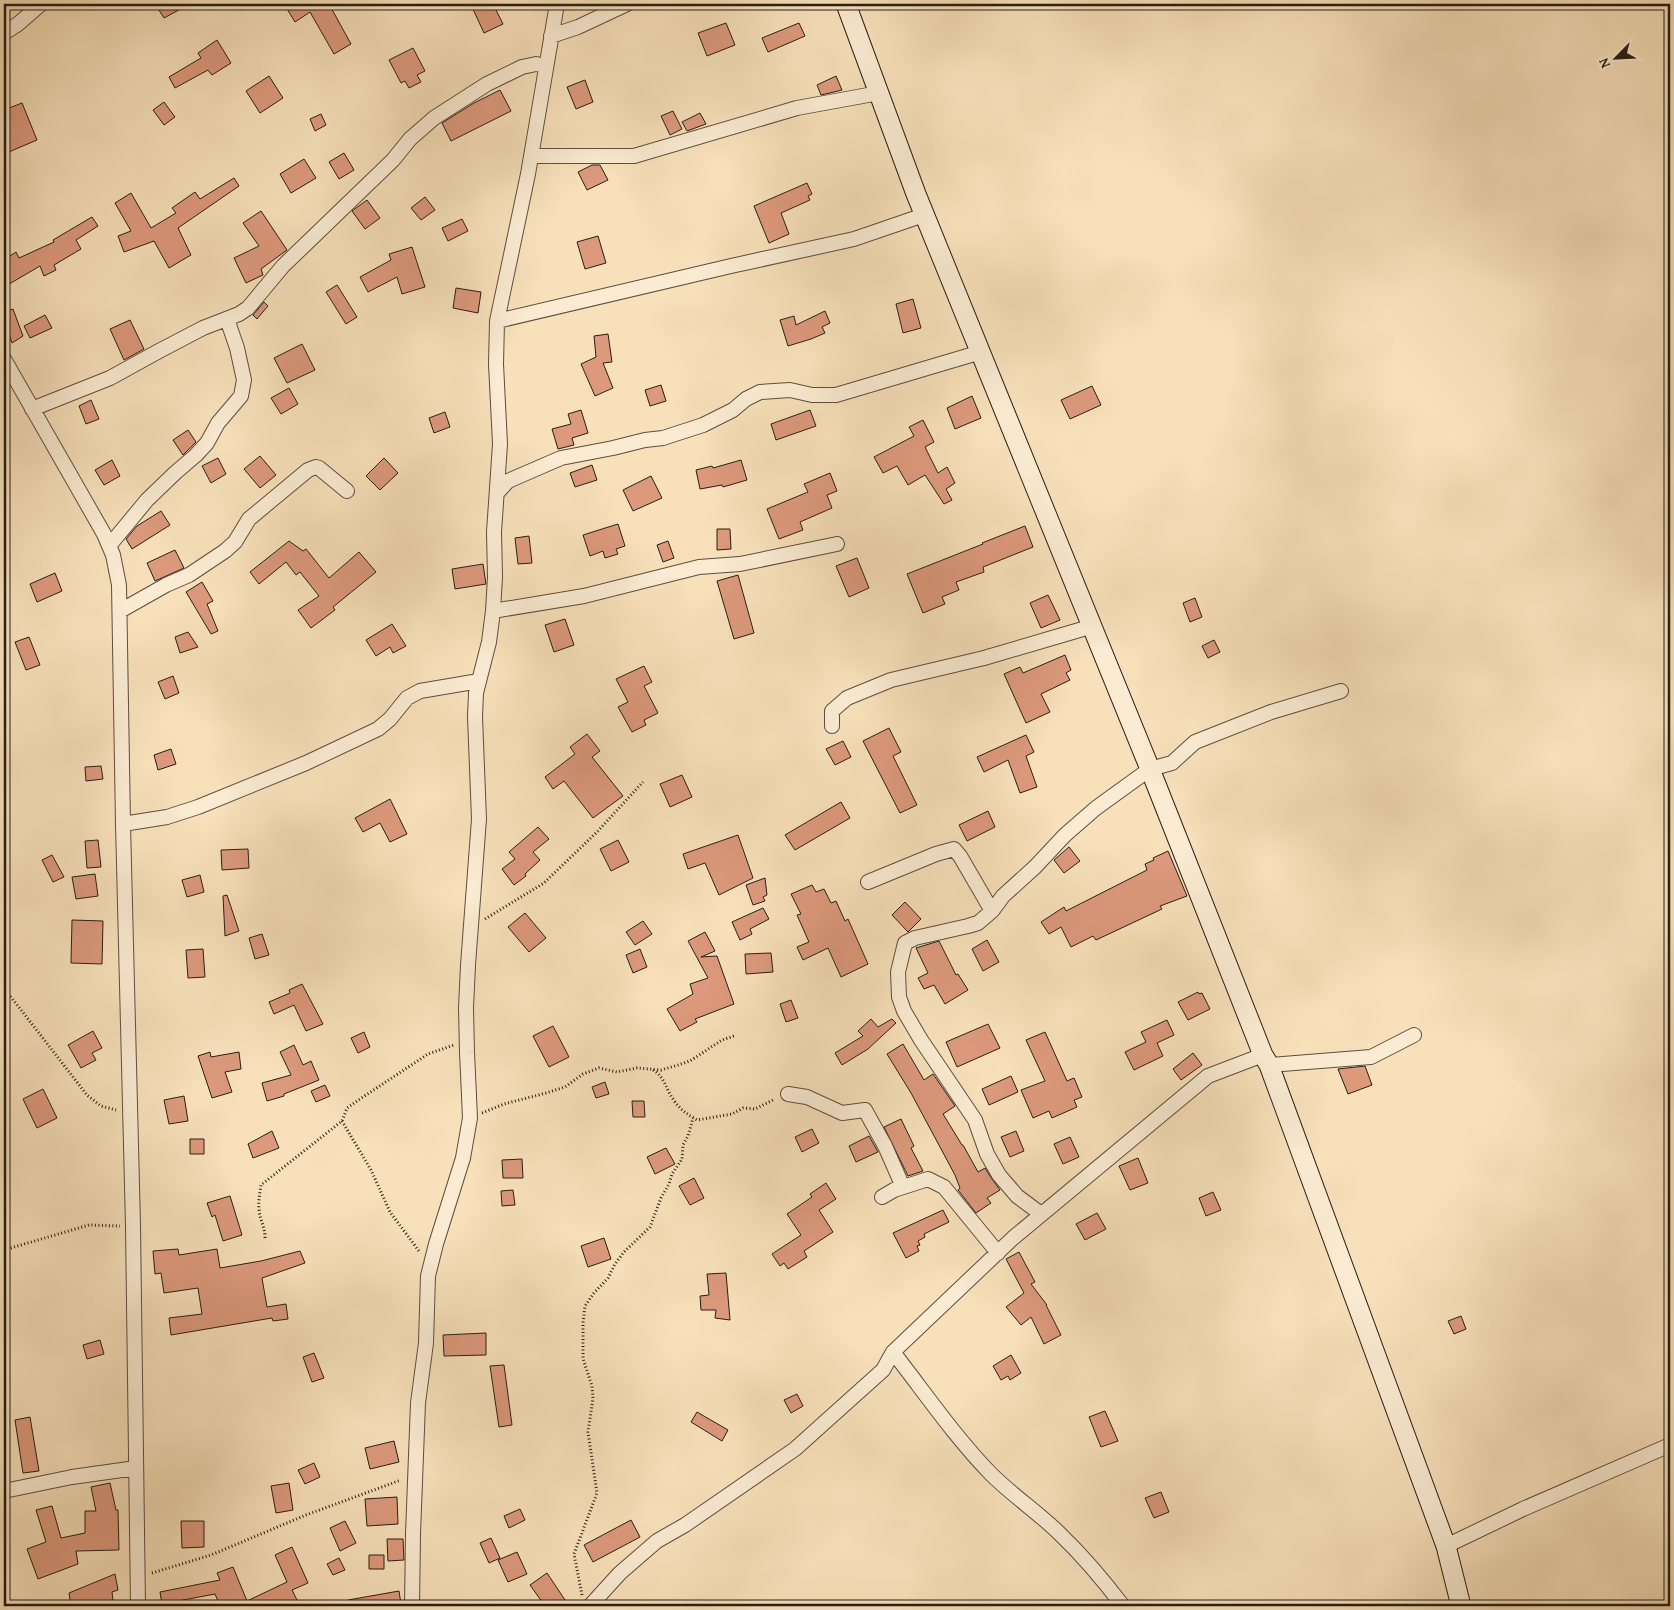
<svg xmlns="http://www.w3.org/2000/svg" width="1674" height="1610" font-family="'Gentium Book Plus',serif">
	<style>
		.building { fill: #dc997c; stroke: #281e16 }
		.lines { fill: none; stroke-linecap: round; stroke-linejoin: round }
		.street-casing { stroke: #5c4e3f; stroke-width: 16 }
		.secondary-casing { stroke: #281e16; stroke-width: 21 }
		.path { stroke: #281e16; stroke-width: 3; stroke-dasharray: 1 2.5; stroke-linecap: butt }
		.street { stroke: #faebd2; stroke-width: 14 }
		.secondary { stroke: #faebd2; stroke-width: 19 }
	</style>
	<rect width="100%" height="100%" fill="#f7e0ba"/>
	<filter id="stains"><feTurbulence type="fractalNoise" baseFrequency=".004" numOctaves="4"/><feColorMatrix values="0 0 0 0 .2 0 0 0 0 .09 0 0 0 0 .02 0 0 0 .5 -.17"/></filter>
	<radialGradient id="worn" r=".72"><stop offset=".6" stop-color="#630" stop-opacity="0"/><stop offset="1" stop-color="#630" stop-opacity=".3"/></radialGradient>
	<!-- building -->
	<path class="building" d="M155,4H190L164,18Z
		M284,4H329L351,44L334,54L310,12L295,22Z
		M479,4H493L503,24L484,33L472,7Z
		M726,23L735,45L707,56L698,33Z
		M799,23L805,36L768,52L762,38Z
		M217,40L231,63L212,75L208,70L175,88L169,77L201,58L198,53Z
		M413,48L425,71L417,75L421,82L409,88L405,81L401,83L389,60Z
		M269,76L283,98L260,113L246,91Z
		M836,76L842,90L821,95L817,85Z
		M585,80L593,102L576,109L567,87Z
		M500,90L511,111L451,141L442,123L474,103Z
		M164,102L175,117L164,125L153,110Z
		M22,103L37,140L4,154V110Z
		M673,111L682,129L670,135L661,116Z
		M700,113L706,124L687,131L682,122Z
		M321,114L326,125L315,131L310,119Z
		M344,153L354,170L339,179L329,162Z
		M304,159L316,178L291,193L280,174Z
		M592,165H600L608,180L587,190L578,172Z
		M234,178L239,186L178,228L191,255L169,268L154,241L124,252L118,236L131,231L115,203L131,193L151,228L176,213L172,208L195,192L200,199Z
		M807,183L812,194L808,196L810,200L781,213L789,234L769,243L754,206Z
		M425,197L435,210L421,220L411,208Z
		M367,200L380,218L365,229L352,211Z
		M261,211L287,250L261,269L263,275L246,283L234,258L259,246L243,223Z
		M92,217L98,226L76,240L81,249L54,265L56,270L44,276L40,266L4,287V260L16,252L19,258L54,242L53,240Z
		M462,219L468,231L448,241L442,228Z
		M598,236L606,263L585,269L577,242Z
		M412,247L425,287L402,294L397,277L368,292L360,277L391,260L389,254Z
		M337,285L357,317L346,324L326,292Z
		M456,288L481,292L478,313L453,308Z
		M913,299L921,328L903,333L896,304Z
		M264,302L268,306L257,319L253,315Z
		M13,309L23,336L12,343L4,320V312Z
		M825,311L830,323L822,327L825,333L811,339L788,346L780,320L794,316L796,325Z
		M45,315L52,328L30,338L24,326Z
		M130,320L144,349L124,360L110,329Z
		M608,334L612,362L603,363L613,388L595,396L581,364L596,357L594,336Z
		M302,344L315,370L287,383L274,358Z
		M661,385L666,401L650,406L645,390Z
		M1092,386L1101,405L1070,419L1061,400Z
		M289,388L298,404L281,414L271,398Z
		M972,396L981,418L955,429L947,408Z
		M91,400L99,419L86,424L79,406Z
		M581,410L588,433L572,438L574,445L558,449L552,429L571,424L568,414Z
		M810,410L816,426L776,440L771,424Z
		M445,412L450,427L434,433L429,418Z
		M923,420L934,442L925,447L938,473L947,467L955,483L946,489L952,500L944,504L925,475L908,485L897,466L883,473L874,457L914,436L909,427Z
		M188,430L196,442L183,455L173,440Z
		M260,456L276,475L260,488L244,469Z
		M218,458L226,474L211,483L202,466Z
		M384,458L398,473L380,490L366,476Z
		M112,460L120,476L104,485L95,470Z
		M741,460L747,480L723,487L722,485L700,489L696,470L712,466L713,468Z
		M592,465L597,480L575,487L570,473Z
		M830,473L837,491L827,495L832,508L800,522L803,530L779,539L767,509L808,492L804,484Z
		M651,476L662,498L633,511L623,490Z
		M161,511L170,525L132,549L126,539L137,526Z
		M618,524L625,546L616,549L618,554L605,558L603,551L590,556L583,535Z
		M1025,526L1033,547L983,567L984,572L956,582L959,590L942,597L945,604L923,613L907,574L983,544L982,543Z
		M717,529H730L731,549L717,550Z
		M529,536L532,563L518,564L515,538Z
		M289,541L303,551L306,549L329,578L359,552L376,572L333,607L335,610L311,628L298,610L319,596L300,572L296,575L286,562L259,584L250,572Z
		M668,541L674,558L663,562L657,545Z
		M175,550L184,568L155,581L147,563Z
		M857,558L869,588L849,597L836,566Z
		M483,564L486,584L455,589L452,569Z
		M55,573L62,591L37,602L30,584Z
		M738,575L754,633L734,639L717,581Z
		M202,582L213,601L207,604L218,631L211,634L186,592Z
		M1048,595L1060,620L1041,628L1030,603Z
		M1195,598L1202,617L1190,622L1183,603Z
		M565,619L574,645L554,652L545,625Z
		M392,624L406,646L393,653L390,647L376,656L366,640Z
		M188,632L198,647L180,653L175,637Z
		M29,637L40,665L26,670L15,642Z
		M1214,640L1220,652L1208,658L1202,646Z
		M1065,655L1071,670L1066,673L1070,680L1041,694L1050,712L1026,723L1004,674L1020,667L1023,673Z
		M644,666L652,682L644,686L658,713L644,720L646,725L632,732L618,707L628,702L616,679Z
		M173,676L179,693L165,699L158,682Z
		M889,728L901,752L893,756L917,805L900,813L863,741Z
		M587,734L600,751L592,757L623,796L593,818L564,781L553,789L545,777L575,754L570,747Z
		M1026,735L1034,752L1026,756L1037,787L1020,793L1008,760L984,772L977,757Z
		M843,741L851,757L835,765L826,749Z
		M171,749L176,764L158,770L154,755Z
		M101,766L103,779L86,781L85,767Z
		M682,775L692,797L670,807L660,784Z
		M390,799L407,834L390,842L380,823L363,832L355,818Z
		M841,802L850,818L795,850L785,835Z
		M988,811L995,827L967,841L959,825Z
		M538,827L549,839L533,852L540,860L525,874L526,876L514,885L502,869L515,859L509,852Z
		M738,835L753,878L719,895L705,863L688,869L683,854Z
		M98,840L101,867L87,868L85,841Z
		M618,840L629,862L611,871L600,849Z
		M1069,847L1080,861L1064,873L1054,860Z
		M248,849L249,868L222,870L221,850Z
		M1168,851L1187,896L1160,906L1162,909L1096,940L1093,936L1071,947L1061,927L1049,934L1041,922L1064,907L1066,911L1147,870L1145,864L1154,860L1153,858Z
		M52,855L64,877L53,882L42,860Z
		M95,874L98,896L76,899L72,877Z
		M200,875L204,892L187,897L182,880Z
		M765,878L767,895L763,897L765,901L753,905L746,885Z
		M812,885L816,892L824,889L831,903L836,901L845,921L848,919L868,964L841,977L828,948L803,960L797,947L809,942L797,915L801,914L791,894Z
		M227,895L239,931L225,936L223,896Z
		M905,902L921,919L908,932L892,915Z
		M763,908L769,919L750,929L752,934L740,940L732,922Z
		M525,913L546,938L529,952L508,927Z
		M72,920L103,921L102,964L71,963Z
		M643,921L652,934L635,945L626,932Z
		M705,932L715,951L701,957L717,956L734,1004L695,1019L697,1022L680,1031L667,1009L693,994L690,984L708,978L688,941Z
		M262,934L269,955L255,959L249,938Z
		M987,940L999,962L983,971L972,949Z
		M939,941L956,975L958,974L968,990L945,1004L934,985L924,989L918,978L928,973L916,948Z
		M203,949L205,977L188,978L186,950Z
		M640,949L647,967L633,973L626,955Z
		M771,953L773,972L746,974L745,954Z
		M302,984L323,1024L306,1031L294,1005L274,1014L269,1002L290,993L289,990Z
		M1198,992L1199,994L1202,993L1210,1009L1188,1020L1178,1002Z
		M791,1000L798,1018L786,1022L780,1004Z
		M871,1019L878,1027L892,1019L896,1023L868,1049L842,1065L835,1053L863,1036L858,1031Z
		M1167,1020L1174,1035L1157,1043L1163,1056L1134,1070L1125,1052L1146,1042L1141,1032Z
		M988,1024L1000,1048L957,1067L946,1042Z
		M553,1026L569,1057L549,1067L533,1036Z
		M93,1031L102,1048L92,1053L96,1060L81,1068L68,1045Z
		M364,1032L370,1047L358,1053L351,1038Z
		M1045,1032L1067,1081L1074,1078L1082,1097L1074,1100L1077,1107L1052,1118L1049,1111L1033,1118L1021,1090L1045,1081L1026,1040Z
		M903,1044L924,1080L933,1074L955,1106L943,1114L962,1145H963L978,1172L985,1168L992,1179L1000,1190L987,1198L991,1203L976,1213L958,1190L960,1188L955,1175L911,1093L887,1054Z
		M294,1045L303,1065L311,1061L319,1080L284,1094V1096L267,1101L262,1083L291,1075L280,1052Z
		M210,1052L211,1057L239,1052L241,1069L225,1072L232,1092L212,1098L198,1056Z
		M1193,1053L1202,1065L1181,1080L1173,1069Z
		M1365,1066L1372,1085L1348,1094L1338,1069Z
		M1011,1076L1018,1092L989,1105L982,1089Z
		M605,1082L609,1094L596,1098L592,1087Z
		M325,1085L330,1096L316,1102L311,1091Z
		M43,1089L57,1118L37,1128L23,1099Z
		M184,1096L188,1121L169,1124L164,1100Z
		M632,1101H644L645,1117H633Z
		M901,1119L914,1146L911,1148L923,1171L908,1176L884,1127Z
		M812,1129L819,1143L802,1152L795,1137Z
		M272,1131L279,1148L253,1158L248,1144Z
		M1016,1131L1024,1151L1010,1157L1001,1137Z
		M869,1136L878,1152L856,1162L849,1146Z
		M1070,1137L1079,1157L1063,1164L1054,1144Z
		M190,1139H204V1154H190Z
		M666,1148L675,1164L655,1174L647,1157Z
		M1138,1158L1148,1183L1130,1190L1119,1166Z
		M522,1159L523,1178H503L502,1160Z
		M694,1178L704,1198L690,1205L679,1186Z
		M826,1183L836,1199L819,1210L833,1232L804,1251L807,1257L788,1269L784,1263L780,1266L772,1254L801,1235L787,1214L812,1197L810,1194Z
		M513,1190L515,1205L502,1206L501,1191Z
		M1213,1192L1221,1210L1206,1216L1199,1198Z
		M230,1196L242,1235L223,1241L215,1215L212,1217L207,1203Z
		M943,1210L949,1222L924,1234L925,1237L918,1241L920,1245L917,1246L919,1251L906,1258L893,1233Z
		M1097,1213L1106,1229L1085,1240L1076,1224Z
		M604,1238L611,1259L588,1267L581,1246Z
		M178,1249L179,1255L217,1249L220,1268L261,1261L300,1251L305,1263L262,1278L267,1307L286,1304L288,1319L273,1321L272,1318L171,1335L169,1318L202,1314L198,1288L164,1293L161,1273L155,1274L153,1251Z
		M1019,1252L1035,1282L1031,1284L1047,1305H1046L1061,1335L1044,1344L1031,1317L1021,1325L1006,1307L1024,1293L1006,1259Z
		M726,1273L730,1320L715,1318L716,1310H701L700,1296L709,1295L707,1274Z
		M1461,1316L1466,1329L1454,1334L1448,1321Z
		M486,1333V1355L444,1356L443,1335Z
		M100,1340L104,1354L87,1359L83,1345Z
		M314,1353L324,1378L312,1382L303,1357Z
		M1011,1355L1021,1373L1010,1380L1008,1376L1001,1380L993,1366Z
		M504,1365L512,1425L499,1427L490,1366Z
		M797,1394L803,1406L791,1413L784,1400Z
		M1105,1411L1118,1441L1101,1447L1089,1417Z
		M697,1412L728,1430L722,1441L691,1422Z
		M30,1417L39,1471L23,1473L15,1420Z
		M394,1441L399,1462L370,1469L365,1448Z
		M314,1463L320,1477L305,1484L298,1470Z
		M110,1483L116,1510H118L119,1550L76,1551L78,1564L38,1579L27,1549L46,1542L36,1510L52,1506L61,1538L85,1533V1511H96L91,1487Z
		M289,1483L293,1510L276,1513L271,1486Z
		M1161,1492L1169,1512L1154,1518L1145,1498Z
		M397,1497L398,1524L367,1526L365,1499Z
		M520,1509L525,1520L509,1528L504,1516Z
		M631,1520L640,1537L593,1562L584,1545Z
		M181,1521H204V1547L182,1548Z
		M345,1521L356,1543L340,1551L330,1528Z
		M491,1538L500,1558L489,1563L480,1543Z
		M387,1539H403L404,1560L388,1561Z
		M292,1547L308,1583L292,1590L298,1602L289,1606H220L215,1594L162,1604L160,1592L220,1580L217,1573L233,1567L247,1601L287,1582L275,1555Z
		M517,1552L527,1574L508,1582L498,1560Z
		M369,1555H384V1569H369Z
		M339,1558L345,1570L333,1575L327,1564Z
		M547,1573L569,1606H545L530,1585Z
		M115,1574L118,1590L112,1592L113,1600L109,1601L110,1606H94V1604L71,1606L69,1593Z
		M399,1591L401,1604L389,1606H348V1600Z"/>
	<g class="lines">
		<defs>
			<path id="street" d="M4,33L18,24L41,4
				M551,36L578,27L627,4
				M531,156H634L797,108L879,93
				M497,321L731,266L854,239L924,215
				M4,359L104,534L113,555L119,585L123,824L133,1226L138,1606
				M32,409L110,378L159,351L203,328L239,314L248,308L283,266L393,160L410,139L434,118L487,84L522,67L536,64L546,66
				M497,493L508,481L561,458L613,448L645,440L663,438L703,425L733,410L746,399L760,392L790,390L812,395H836L981,352
				M109,546L147,500L175,473L196,455L207,443L218,423L241,396L244,380L237,348L227,319
				M120,611L166,585L189,575L225,551L235,542L249,519L308,470L316,467L319,468L347,491
				M493,611L584,596L699,567L740,564L837,544
				M832,726V711L847,698L891,680L984,658L1093,626
				M123,824L167,817L198,807L306,763L378,729L390,719L407,698L420,691L479,681
				M868,882L936,854L954,849L960,856L992,911
				M1269,1065L1371,1057L1414,1035
				M788,1094L807,1097L842,1113L865,1110L885,1146L903,1187
				M882,1197L894,1190L928,1179L944,1187L998,1253
				M1041,1214L1017,1196L999,1175L987,1154L975,1120L921,1040L904,1011L899,997L898,972L905,943L915,938L968,926L978,923L992,911L1003,896L1035,867L1065,835L1096,808L1150,769L1172,763L1195,742L1271,712L1341,691
				M893,1352C925,1393 955,1437 991,1474C1013,1496 1039,1513 1060,1534C1083,1556 1104,1581 1123,1606
				M4,1491L72,1477L136,1468
				M1446,1546L1523,1509L1670,1445
				M412,1606L413,1534L418,1403L426,1343L428,1276L436,1244L463,1158L470,1118L467,1052L466,1008L468,965L479,819L475,717L476,693L489,642L493,611L495,577L494,532L500,444L496,364L497,321L528,174L557,4
				M590,1606L620,1573L657,1541L685,1525L795,1449L883,1370L893,1352L1013,1238L1208,1076L1263,1055"/>
			<path id="secondary" d="M846,4L916,194L1150,769L1263,1055L1269,1065L1446,1546L1461,1606"/>
		</defs>
		<!-- street casing -->
		<use href="#street" class="street-casing"/>
		<!-- secondary casing -->
		<use href="#secondary" class="secondary-casing"/>
		<!-- path -->
		<path class="path" d="M485,919L544,883L597,832L643,782
			M4,988L87,1095L101,1106L116,1110
			M653,1070C664,1076 666,1089 673,1099C679,1109 687,1114 697,1120L732,1114L743,1108L755,1109L775,1099
			M482,1113L504,1104L546,1093L565,1087L583,1074L599,1068L617,1072L637,1068L661,1070L678,1065L690,1061L722,1040L734,1036
			M342,1121L371,1170L390,1212L419,1251
			M265,1238C265,1226 260,1221 259,1210C258,1202 260,1193 261,1185L342,1121L347,1108L357,1101L428,1054L454,1045
			M4,1250L89,1225L120,1226
			M152,1573L211,1555L306,1515L401,1480
			M582,1595L574,1554L597,1493L588,1432L593,1398L592,1386L583,1359V1323L585,1306L594,1293L608,1278L615,1264L624,1252L650,1227L661,1198L669,1184L672,1174L682,1159L683,1145L688,1136L693,1118"/>
		<!-- street -->
		<use href="#street" class="street"/>
		<!-- secondary -->
		<use href="#secondary" class="secondary"/>
	</g>
	<!-- margin -->
	<rect width="1674" height="1610" fill="none" stroke="#f7e0ba" stroke-width="20"/>
	<rect x="5" y="5" width="1664" height="1600" fill="none" stroke="#281e16" stroke-width="2.5"/>
	<rect x="10" y="10" width="1654" height="1590" fill="none" stroke="#281e16"/>
	<!-- north arrow -->
	<g transform="translate(1616 58) rotate(246)" stroke="#faebd2" stroke-width="4" paint-order="stroke">
	<path d="M0-4L9 19L0 12L-9 19Z" fill="#281e16"/>
	<text y="-8" font-size="14" font-weight="bold" text-anchor="middle" fill="#281e16">N</text>
	</g>
	<rect width="100%" height="100%" filter="url(#stains)"/>
	<rect width="100%" height="100%" fill="url(#worn)"/>
</svg>
